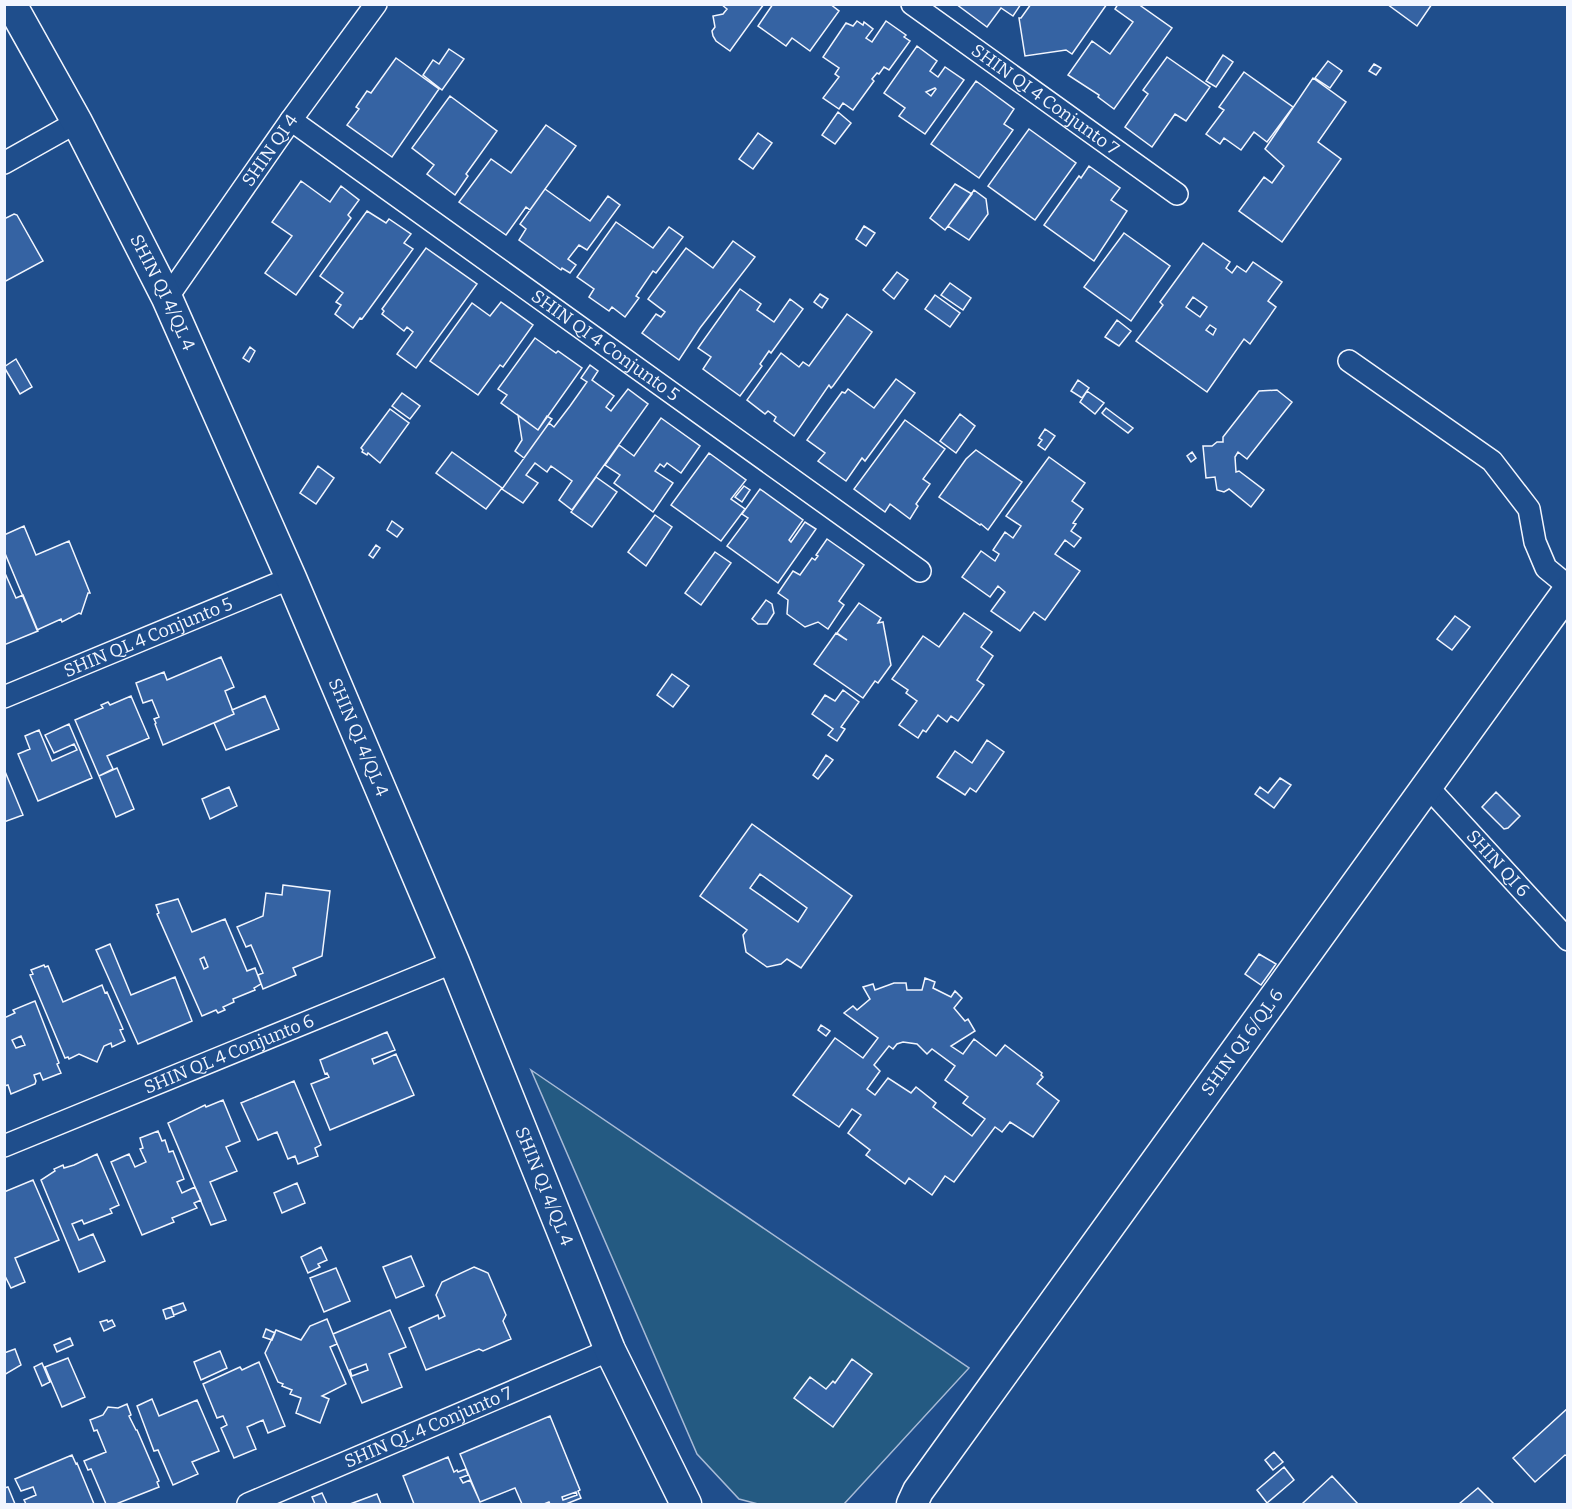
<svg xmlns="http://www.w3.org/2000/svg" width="1572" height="1509" font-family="Bitter,serif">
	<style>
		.green { fill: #245a82; stroke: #a8bbd7; stroke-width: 1.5 }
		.building { fill: #3563a3; stroke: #f2f6ff; stroke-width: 1.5; fill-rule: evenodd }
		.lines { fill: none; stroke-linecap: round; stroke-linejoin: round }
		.street-casing { stroke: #f2f6ff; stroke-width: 24 }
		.secondary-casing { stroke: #f2f6ff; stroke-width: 33 }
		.street { stroke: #1f4e8c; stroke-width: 21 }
		.secondary { stroke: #1f4e8c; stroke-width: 30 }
		.labels { text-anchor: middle; stroke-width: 4.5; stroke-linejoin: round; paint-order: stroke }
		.street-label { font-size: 18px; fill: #f2f6ff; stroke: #1f4e8c }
	</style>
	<rect width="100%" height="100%" fill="#1f4e8c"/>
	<!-- green -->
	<path class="green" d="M531,1070L969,1368L844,1504H758L739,1499L697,1454Z"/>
	<!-- building -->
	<path class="building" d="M721,4H764L730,51L716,41L713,36L712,31L715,27L713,16L723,14L727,9Z
		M773,4H830L839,11L810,51L792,38L786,46L758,26Z
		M956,4H1021L1013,16L1001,8L987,27Z
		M1031,4H1107L1072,54L1066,50L1025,56L1019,18H1021Z
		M1118,4H1138L1172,28L1114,109L1098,97L1099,95L1068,75L1092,41L1110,54L1133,22L1115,9Z
		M1387,4H1432L1417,26Z
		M857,21L863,25L864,22L873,29L866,38L872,42L886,21L906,35L904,37L910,41L889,70L884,67L879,74L877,73L872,79L874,81L853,110L843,103L839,109L823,98L839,77L835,74L839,68L823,57L846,23L853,26Z
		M917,46L937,61L930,71L938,77L945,67L964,80L925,134L899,116L905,108L884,93ZM935,88L936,89L931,96L926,92Z
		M449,49L464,59L442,90L423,75L433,60L439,64Z
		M1223,55L1233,62L1216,87L1206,81Z
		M1167,57L1210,87L1186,121L1175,114L1152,147L1125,127L1148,94L1143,90Z
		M396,58L439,89L392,157L347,125L359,109L356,107L367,91L371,93Z
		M1328,61L1342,71L1330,88L1315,78Z
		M1374,64L1381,68L1376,75L1369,71Z
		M1244,72L1293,107L1267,142L1254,132L1241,150L1224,138L1220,144L1206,134L1224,110L1219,107Z
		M1313,78L1346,102L1318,142L1341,159L1282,242L1239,211L1264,177L1272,183L1284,166L1265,149Z
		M976,81L1014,109L1004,124L1013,130L979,178L931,144Z
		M450,96L497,131L466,174L468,176L455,195L427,174L434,165L412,148Z
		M838,112L851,123L835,144L822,135Z
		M546,125L576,146L530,210L526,207L506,235L459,202L491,159L511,173Z
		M1029,129L1076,163L1035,220L988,186Z
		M758,133L772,143L753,169L739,159Z
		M1089,166L1120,188L1111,200L1127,211L1094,261L1044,225L1079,176L1081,178Z
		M301,181L330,202L341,186L359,200L348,215L351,218L296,295L265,273L292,236L272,222Z
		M955,184L972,194L945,230L930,218Z
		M545,189L590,221L608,196L620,205L587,250L579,245L568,259L576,265L570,273L562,268L561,270L519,240L526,229L520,224Z
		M974,190L986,199L988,214L969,240L948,226Z
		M367,211L386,223L389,219L411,234L404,243L413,249L362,319L360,318L353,328L335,314L341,305L336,302L343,293L320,276Z
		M14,214L17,215L43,261L4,282V219Z
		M616,222L653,248L669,227L683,237L656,273L653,271L636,296L639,298L625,317L612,307L609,311L589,297L594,289L577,277Z
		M864,226L875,233L866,246L856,239Z
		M1124,233L1170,266L1131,321L1084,287Z
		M733,241L755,257L700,328L679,360L642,333L656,314L661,317L665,312L648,299L686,248L713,268Z
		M1203,243L1230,262L1226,268L1232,273L1237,266L1246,272L1253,262L1282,282L1268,301L1276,307L1250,344L1244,339L1207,392L1136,341L1163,305L1160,302ZM1193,297L1207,307L1200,317L1186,307ZM1210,325L1216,329L1213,335L1206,330Z
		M426,248L477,284L416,368L397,354L413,332L407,327L404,331L382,314L384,311L382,309Z
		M897,272L908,280L894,299L883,290Z
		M950,283L971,298L963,310L941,295Z
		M740,289L761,304L757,310L774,322L790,299L803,309L771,353L769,351L760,364L762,366L740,396L703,369L711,357L698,348Z
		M820,294L828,299L822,308L814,302Z
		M935,295L960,313L950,327L925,309Z
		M501,302L533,325L503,367L500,365L478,395L430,361L472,303L490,316Z
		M847,314L872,332L833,386L831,388L829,385L794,436L774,421L776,417L768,411L765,414L747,400L781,353L799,367L803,362L809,366Z
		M1117,320L1131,331L1119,346L1105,337Z
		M535,338L556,353L558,351L582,368L538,430L501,403L507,395L498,389Z
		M250,347L255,351L249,362L243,358Z
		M16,359L32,387L20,394L4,367Z
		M590,365L598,371L592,380L614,396L606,407L611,411L628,389L648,404L572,510L559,500L572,481L551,466L547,472L535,463L526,475L538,483L523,503L502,489L549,423L554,427L570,406L587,382L581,378Z
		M896,379L915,393L865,461L862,458L846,481L818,461L825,453L807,440L842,392L845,393L848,389L874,408Z
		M1078,380L1089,388L1082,398L1071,391Z
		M1277,390L1292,402L1247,459L1238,452L1235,457L1236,472L1239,471L1264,490L1251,507L1229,489L1224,492L1217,490L1215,477L1206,478L1203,446H1212L1217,442H1223V437L1259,391Z
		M1087,391L1104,403L1095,414L1080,402Z
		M402,393L420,406L410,419L392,406Z
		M1106,408L1133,428L1128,433L1104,415L1102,413Z
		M390,409L409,423L380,463L368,453L367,455L362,452L363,450L361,448Z
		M960,414L975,426L956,453L940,441Z
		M518,415L538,430L547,416L552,419L524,458L515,451L522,440Z
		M661,418L700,446L681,473L667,463L664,467L660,464L655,471L673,483L653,512L614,483L620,475L605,465L619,445L634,456Z
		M905,420L945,449L923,479L930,484L916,504L918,506L910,519L890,504L885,512L854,489Z
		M1045,429L1055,436L1045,450L1038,445L1042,440L1039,438Z
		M976,450L1022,482L988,530L981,524L980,525L939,497L966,459Z
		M452,452L502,488L486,509L436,473Z
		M1192,452L1196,458L1191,462L1187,456Z
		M709,453L746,480L731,499L745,509L721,541L671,505Z
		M1049,457L1085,483L1072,501L1083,509L1073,523L1076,524L1071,531L1081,538L1074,547L1065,540L1055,554L1080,571L1045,620L1034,612L1020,631L991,611L1005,592L998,586L990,597L962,577L981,551L995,561L999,554L993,550L1005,532L1013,538L1021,526L1006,516Z
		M318,466L334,478L316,504L300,493Z
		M596,477L617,492L592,527L571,512Z
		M744,486L750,490L742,502L735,497Z
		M760,489L803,520L789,540L791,542L805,522L816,529L778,583L727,546L748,518L742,514Z
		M655,515L672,527L646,566L628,552Z
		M392,521L403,529L397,537L387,530Z
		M24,526L36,555L69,541L90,593H88L81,614L79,613L62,622L61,619L37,630L4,551V535Z
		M827,539L864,565L839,601L844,605L828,629L818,622L805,627L787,614L788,600L778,593L793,571L800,575L812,558L815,560L818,556L816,555Z
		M376,545L380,548L373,558L369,555Z
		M715,552L731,563L701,605L685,593Z
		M4,571L16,598L23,595L38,631L4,645Z
		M766,600L772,604L774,613L767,624H758L752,619Z
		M859,603L881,618L878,623L883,622L891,665L878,683L875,681L863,698L814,664L836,633L847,640L837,633Z
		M964,613L992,632L981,647L993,656L977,680L984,685L958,721L951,716L947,722L938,715L926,732L923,730L918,738L899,725L917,701L906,693L908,690L892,679L923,636L939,647Z
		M1455,616L1470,627L1452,650L1437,639Z
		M221,657L234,687L225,691L234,714L163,745L155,724L156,723L154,719L159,717L152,700L143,703L136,683L164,672L167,680Z
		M672,674L689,686L673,707L657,695Z
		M843,690L859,702L841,727L845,729L837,741L828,735L833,729L812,714L825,695L835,701Z
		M131,696L149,738L107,756L113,769L99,776L75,720L103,708L101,705L108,702L110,705Z
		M265,696L279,729L226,750L214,723L234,714L232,710Z
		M69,724L92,778L38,801L18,754L30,749L25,736L39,730L52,761L77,750L74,744L54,753L45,735Z
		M987,740L1004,752L976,792L970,788L965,795L937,777L955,751L972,763Z
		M826,755L833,760L818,779L813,775Z
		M117,768L134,809L116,817L99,776Z
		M4,769L23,815L4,822Z
		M1280,778L1291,785L1274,808L1255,794L1260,787L1268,793Z
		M229,787L237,806L210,819L202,799Z
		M1496,792L1520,816L1508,828L1504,829L1482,807Z
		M752,824L852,896L801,968L787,959L781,964L767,967L746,952L743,935L747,930L700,896ZM760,874L807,908L798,922L750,888Z
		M283,885L330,891L322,956L293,968L296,975L263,989L258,975L263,973L251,945L246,947L237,927L263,916L266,893L282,895Z
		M178,899L192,932L225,919L247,971L255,968L261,984L254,988L255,990L233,999L234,1002L223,1007L225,1010L218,1013L216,1010L202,1016L157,914L159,913L156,905ZM204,957L208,967L204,969L200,959Z
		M110,944L131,995L175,977L192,1021L138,1044L96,950Z
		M1259,954L1276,964L1261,985L1245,974Z
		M44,965L45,967L48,966L63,1002L102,985L105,993L107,992L123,1029L120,1030L125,1041L112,1047L111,1043L104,1046L97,1062L79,1054L69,1059L68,1057L65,1058L30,975L33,974L31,970Z
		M925,978L935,982L933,988L951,997L955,991L962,998L954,1008L965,1021L968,1019L975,1031L951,1046L963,1054L974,1039L996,1056L1005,1045L1042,1073L1041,1075L1043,1077L1037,1084L1059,1101L1033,1137L1010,1122L1002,1132L995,1127L954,1182L945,1176L932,1195L909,1178L905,1184L866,1155L870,1150L848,1133L861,1115L852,1109L839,1127L793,1095L835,1038L863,1058L878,1038L844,1013L853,1006L857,1010L870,999L863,987L873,984L875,990L894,983H906L907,990H922ZM903,1042L917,1044L927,1054L932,1049L955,1066L945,1080L968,1097L963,1103L985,1119L972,1136L933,1107L936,1103L916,1087L911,1093L888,1078L875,1095L867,1089L880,1071L874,1065L889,1046L893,1049L897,1044Z
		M35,1001L59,1063L57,1064L61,1073L43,1080L40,1073L34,1075L36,1081L35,1084L11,1094L8,1085L4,1086V1018L15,1013L13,1010ZM21,1036L25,1045L16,1048L12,1040Z
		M821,1025L830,1031L826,1036L818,1030Z
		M387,1032L395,1050L372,1059L374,1064L396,1054L414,1095L330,1130L311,1084L329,1077L327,1073L325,1074L320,1060Z
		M294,1081L321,1145L315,1148L318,1156L298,1164L295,1156L288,1159L277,1132L258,1140L241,1103Z
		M223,1100L240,1141L226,1147L237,1171L210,1182L226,1220L211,1225L168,1123L205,1105L206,1107Z
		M158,1131L162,1141L165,1140L169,1152L173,1151L184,1179L177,1182L182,1193L195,1187L201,1200L194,1203L197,1208L172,1218L174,1222L142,1235L111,1162L129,1154L135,1167L146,1162L140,1149L143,1148L140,1138Z
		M97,1154L119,1205L110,1209L112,1213L84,1224L82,1220L72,1224L79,1240L93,1234L105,1261L79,1272L41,1180L55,1171L54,1169L63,1165L64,1168L74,1165Z
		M33,1180L59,1240L15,1258L25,1282L11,1288L4,1274V1192Z
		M297,1183L305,1203L282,1213L274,1193Z
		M321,1247L327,1260L318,1264L320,1267L308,1273L301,1257Z
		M411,1256L424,1286L396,1298L383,1267Z
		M474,1267L488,1273L506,1315L503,1321L511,1339L483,1351L479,1349L426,1370L409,1328L438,1315L439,1319L445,1316L436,1295L442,1282Z
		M336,1268L350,1301L324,1312L310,1278Z
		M183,1303L186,1310L174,1315L171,1307Z
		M171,1307L174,1316L166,1319L163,1310Z
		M390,1310L406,1347L389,1354L402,1387L362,1403L333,1334ZM366,1364L368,1370L352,1376L350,1370Z
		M327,1319L337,1344L330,1347L346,1384L322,1396L329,1399L320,1423L296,1413L301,1398L290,1394L292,1390L282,1386L283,1384L278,1382L265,1353L276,1330L301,1340L310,1326Z
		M107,1320L108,1322L112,1320L115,1326L104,1331L100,1322Z
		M266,1329L275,1333L272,1340L263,1337Z
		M70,1338L73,1345L57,1352L54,1345Z
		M15,1349L21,1365L4,1375V1353Z
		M220,1351L227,1368L201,1380L194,1362Z
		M68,1358L85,1397L62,1407L45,1367Z
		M852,1359L872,1374L833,1427L794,1398L810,1377L826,1389L833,1381L835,1383Z
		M259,1362L285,1426L268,1433L263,1420L247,1427L256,1449L234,1458L221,1428L227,1425L223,1416L217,1418L203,1384L240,1367L242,1370Z
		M42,1363L50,1382L42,1386L34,1367Z
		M152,1399L159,1416L197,1400L219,1451L192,1462L198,1474L173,1485L158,1450L154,1451L137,1406Z
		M127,1404L131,1415L129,1416L136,1430H137L159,1481L157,1482L159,1487L116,1504H106L91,1469L88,1470L84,1461L106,1452L97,1430L94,1431L90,1420L103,1415L108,1407L118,1408Z
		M1568,1408V1456L1565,1455L1535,1482L1513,1458Z
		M550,1416L580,1490L578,1491L581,1498L566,1504H550L549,1502L544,1504H522L515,1488L480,1502L460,1454ZM576,1492L577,1495L563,1500L562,1497Z
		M1274,1452L1283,1462L1273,1470L1265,1460Z
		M72,1455L76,1464L77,1463L94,1504H26L24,1500L36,1495L33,1487L21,1491L15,1479Z
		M448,1457L454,1472L457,1470L458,1472L466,1469L468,1475L460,1478L463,1483L470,1480L481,1504H414L403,1476Z
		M1284,1467L1294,1480L1267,1503L1257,1490Z
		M1332,1476L1358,1504H1305L1303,1503Z
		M8,1487L15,1504H4V1488Z
		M1478,1488L1494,1504H1459L1472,1493Z
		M322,1493L327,1504H315L312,1497Z
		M377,1494L381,1504H350Z"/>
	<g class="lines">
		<defs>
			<g id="street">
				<path id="s1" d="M912,4L1177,194"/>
				<path id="s2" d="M291,120L920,571"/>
				<path d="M4,163L77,122"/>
				<path id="s3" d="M167,298L291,120L376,4"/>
				<path d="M1349,361L1492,461L1529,509L1535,542L1546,568L1568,586"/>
				<path id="s4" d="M4,697L291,578"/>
				<path id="s5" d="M1427,786L1568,940"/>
				<path id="s6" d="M4,1146L454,962"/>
				<path id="s7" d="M248,1504L610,1350"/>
			</g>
			<g id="secondary">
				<path id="s8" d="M11,4L77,122L167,298L291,578L454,962L610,1350L686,1504"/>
				<path id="s9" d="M912,1504L918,1491L1568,591"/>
			</g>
		</defs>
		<!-- street casing -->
		<use href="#street" class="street-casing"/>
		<!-- secondary casing -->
		<use href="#secondary" class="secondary-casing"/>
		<!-- street -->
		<use href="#street" class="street"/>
		<!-- secondary -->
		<use href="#secondary" class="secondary"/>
	</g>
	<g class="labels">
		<!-- street labels -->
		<g class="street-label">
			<text dy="6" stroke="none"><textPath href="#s1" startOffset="164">SHIN QI 4 Conjunto 7</textPath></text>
			<text dy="6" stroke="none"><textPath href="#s3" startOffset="180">SHIN QI 4</textPath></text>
			<text dy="6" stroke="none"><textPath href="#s8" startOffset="326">SHIN QI 4/QL 4</textPath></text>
			<text dy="6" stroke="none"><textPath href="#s2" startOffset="387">SHIN QI 4 Conjunto 5</textPath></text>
			<text dy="6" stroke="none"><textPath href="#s4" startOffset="156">SHIN QL 4 Conjunto 5</textPath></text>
			<text dy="6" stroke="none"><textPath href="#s8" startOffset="812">SHIN QI 4/QL 4</textPath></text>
			<text dy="6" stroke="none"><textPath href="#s5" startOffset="105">SHIN QI 6</textPath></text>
			<text dy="6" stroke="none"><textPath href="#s9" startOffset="568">SHIN QI 6/QL 6</textPath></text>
			<text dy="6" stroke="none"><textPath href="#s6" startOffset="243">SHIN QL 4 Conjunto 6</textPath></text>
			<text dy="6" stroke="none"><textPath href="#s8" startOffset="1298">SHIN QI 4/QL 4</textPath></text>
			<text dy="6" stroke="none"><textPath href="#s7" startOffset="196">SHIN QL 4 Conjunto 7</textPath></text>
		</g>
	</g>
	<!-- border -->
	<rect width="1572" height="1509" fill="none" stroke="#f2f6ff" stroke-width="12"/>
</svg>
